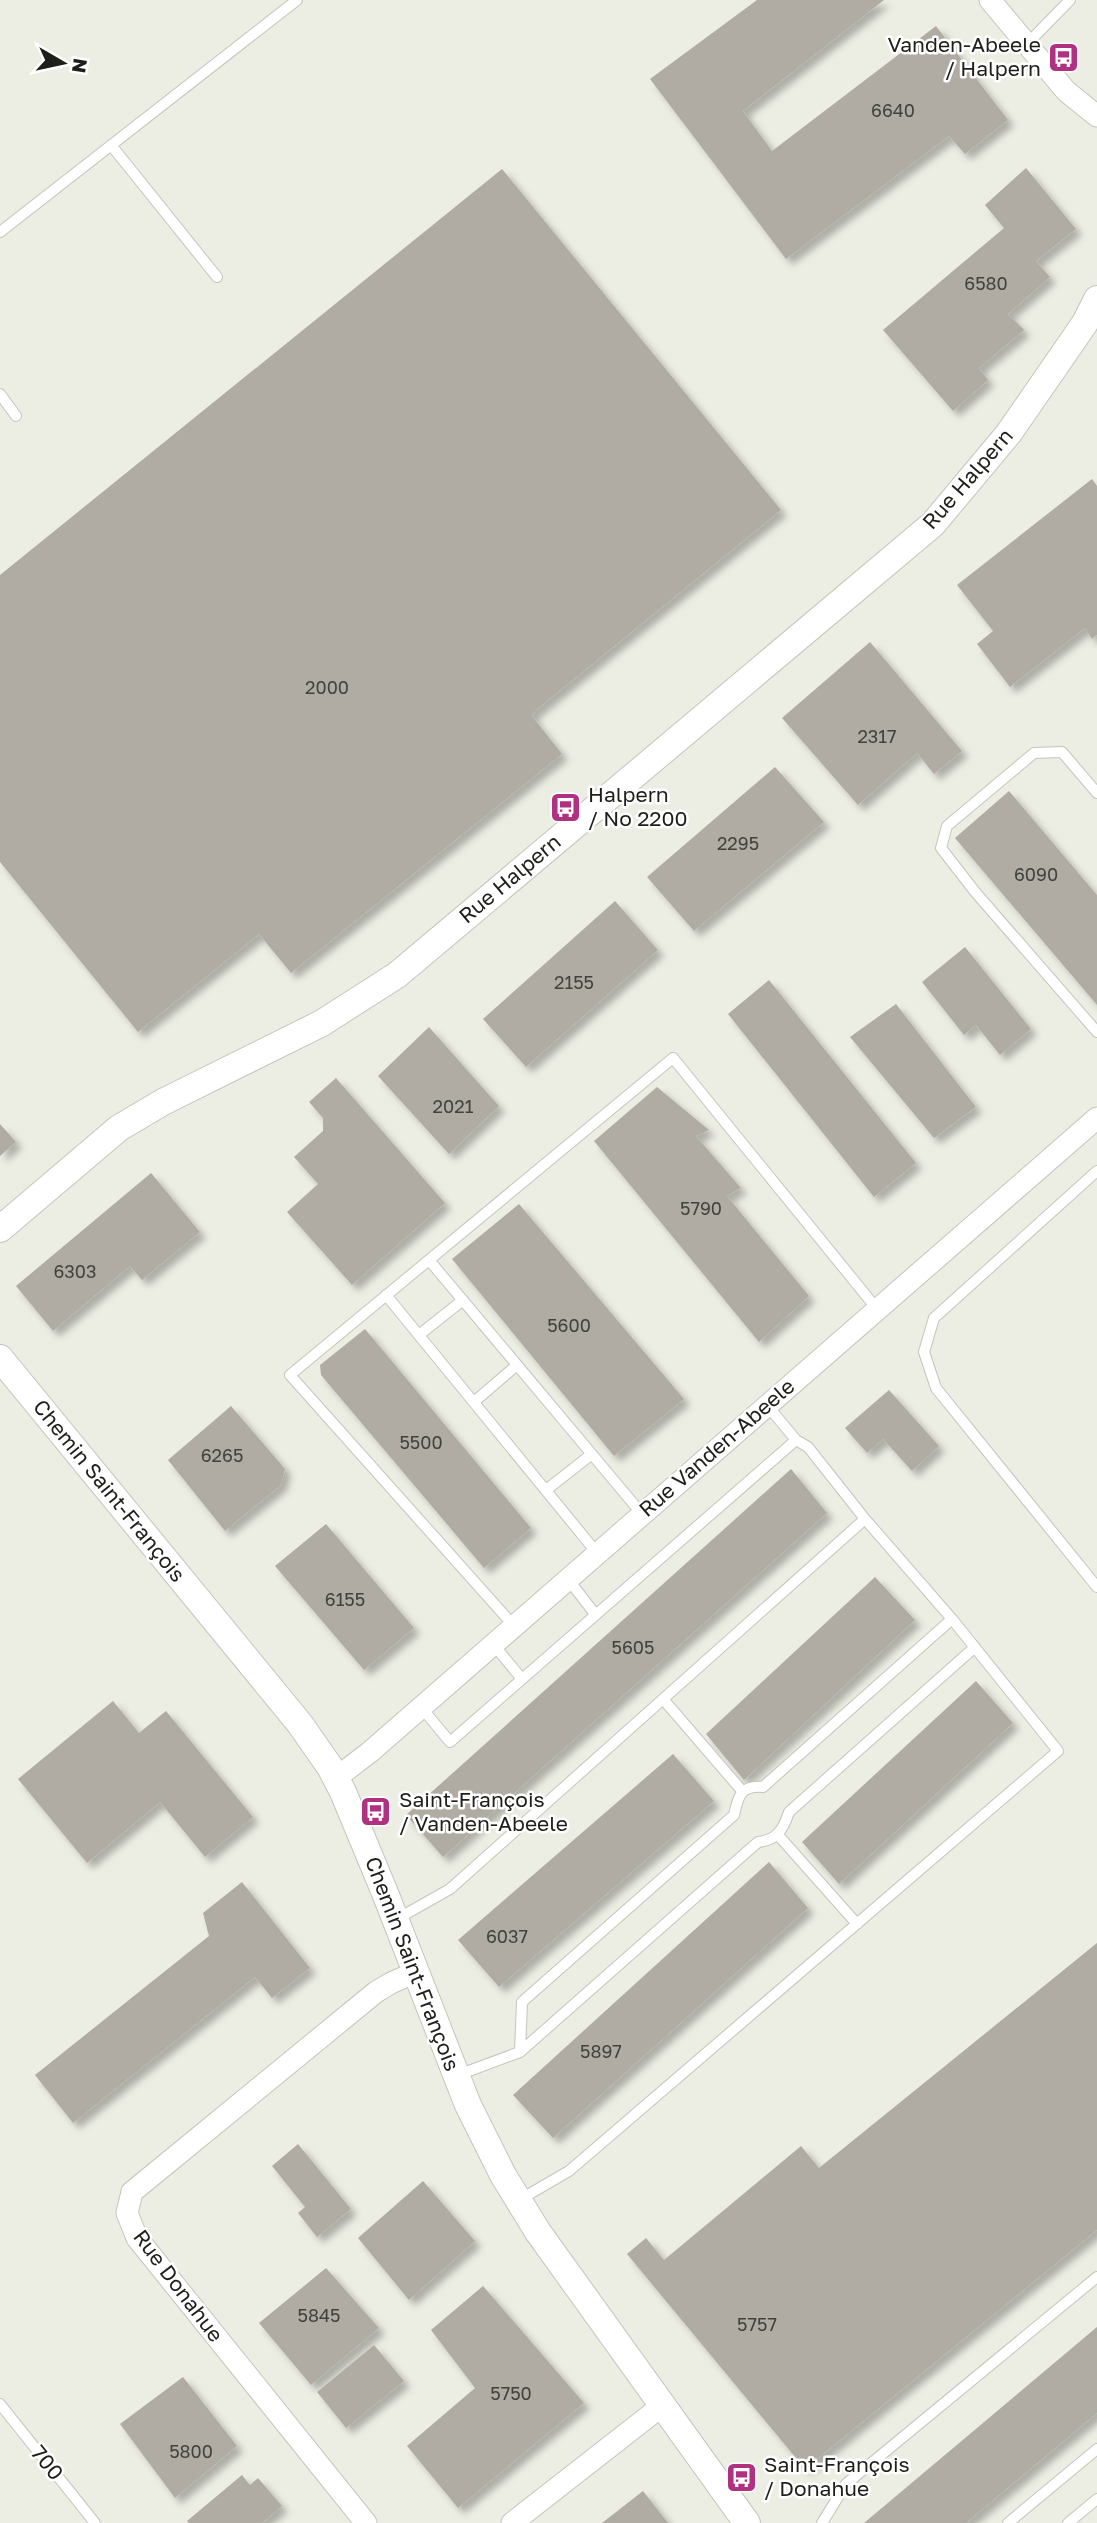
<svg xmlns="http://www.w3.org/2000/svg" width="1097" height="2523" font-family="'Golos Text',sans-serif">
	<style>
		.building { fill: #b0aca3; filter: url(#shadow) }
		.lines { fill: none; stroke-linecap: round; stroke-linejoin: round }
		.service-casing { stroke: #c4c5bc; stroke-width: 12 }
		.minor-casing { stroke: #c4c5bc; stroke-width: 23 }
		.tertiary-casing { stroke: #c4c5bc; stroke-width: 28 }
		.service { stroke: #fff; stroke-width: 10 }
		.minor { stroke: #fff; stroke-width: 21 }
		.tertiary { stroke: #fff; stroke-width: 26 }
		.labels { text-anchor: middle; stroke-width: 5; stroke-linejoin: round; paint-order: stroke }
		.number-label { font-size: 18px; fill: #42423d }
		.poi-label { font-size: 21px; fill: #1e1f1b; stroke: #fff; text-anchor: start }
		.street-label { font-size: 21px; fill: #1e1f1b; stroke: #fff }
	</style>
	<defs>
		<filter id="shadow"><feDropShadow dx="6" dy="6" stdDeviation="3.5" flood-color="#0004"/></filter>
	</defs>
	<rect width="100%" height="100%" fill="#ecede3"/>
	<!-- building -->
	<path class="building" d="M757,0H884L743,111L772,151L936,26L1008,120L965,154L949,136L786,259L650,79Z
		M1026,168L1076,229L1036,261L1050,277L1008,314L1024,330L979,368L988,380L953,411L883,330L1004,228L985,205Z
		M502,169L781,510L535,711L532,716L562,754L291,973L259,934L138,1032L0,862V575Z
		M1092,479L1097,486V635L1092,639L1085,628L1010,687L977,644L993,631L957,585Z
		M870,642L962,751L934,774L917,753L858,805L782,718Z
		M775,767L824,822L694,931L647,877Z
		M1009,791L1097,895V1005L955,838Z
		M615,901L658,950L526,1067L483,1019Z
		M965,947L1031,1029L1000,1055L976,1025L964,1035L922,982Z
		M769,980L916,1163L874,1197L728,1014Z
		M896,1004L976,1107L934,1138L850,1037Z
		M429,1027L499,1106L449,1154L378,1076Z
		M336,1078L445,1203L352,1285L287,1212L318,1184L294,1157L323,1131V1118L309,1102Z
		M657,1087L709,1130L696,1136L741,1188L727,1196L809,1296L759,1342L594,1141Z
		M0,1124L16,1142L0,1156Z
		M151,1173L200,1232L142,1280L130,1266L53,1331L16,1286Z
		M519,1204L684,1399L614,1456L452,1259Z
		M365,1329L531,1528L484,1568L321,1375L320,1365Z
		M889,1390L939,1446L912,1471L883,1439L867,1453L845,1428Z
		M231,1406L285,1469L281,1485L225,1531L168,1460Z
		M791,1469L827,1513L443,1857L406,1815Z
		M326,1524L414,1628L364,1670L275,1566Z
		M875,1577L915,1620L744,1780L706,1734Z
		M976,1681L1013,1723L839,1884L802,1842Z
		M113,1701L139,1733L166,1711L253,1817L205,1857L160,1802L87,1863L18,1779Z
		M673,1754L714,1801L499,1987L458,1940Z
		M769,1862L808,1908L553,2138L513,2095Z
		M242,1882L310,1968L272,1998L255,1977L73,2123L35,2075L209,1936L203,1913Z
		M1097,1943V2230L805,2469L627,2254L646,2238L664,2260L801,2146L819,2168Z
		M298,2144L351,2209L317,2237L298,2213L305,2207L272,2166Z
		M423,2181L475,2241L409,2300L358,2238Z
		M326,2268L379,2328L311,2385L259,2323Z
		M483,2286L584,2403L458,2508L407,2446L475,2388L431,2330Z
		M1097,2327V2413L966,2523H864Z
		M374,2345L404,2381L346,2428L317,2392Z
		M183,2377L237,2446L175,2498L120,2424Z
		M242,2475L250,2485L258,2478L282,2506L262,2523H189L187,2521Z
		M643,2491L668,2523H602Z"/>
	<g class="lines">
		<defs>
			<path id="service" d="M1027,44L1070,0
				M111,145L217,277
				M0,232L297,0
				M0,394L16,416
				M1097,793L1062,752L1034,753L947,826L941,848L976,893L1097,1032
				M1097,1171L934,1318L924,1352L936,1388L1097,1587
				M429,1260L642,1514
				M386,1295L597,1553
				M419,1335L463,1300
				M474,1402L517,1365
				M796,1440L808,1447L865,1519L952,1619
				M546,1490L592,1454
				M568,1579L595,1614
				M514,1626L290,1375L673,1058L877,1309
				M493,1644L522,1679
				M663,1699L743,1792
				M421,1707L450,1742L796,1440L767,1405
				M778,1835L857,1924
				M397,1919L450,1889L865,1519
				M458,2075L520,2052L758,1842C777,1840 783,1830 789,1812L975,1647
				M519,2200L569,2171L1058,1751L952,1619L763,1787C741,1785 738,1796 734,1815L522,2002L520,2052
				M0,2404L95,2523
				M822,2523L846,2484L1097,2277
				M1008,2523L1097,2449
				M1068,2523L1097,2499"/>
			<path id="minor" d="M990,0L1066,91L1097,116
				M336,1778L370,1752L1097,1118
				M366,2523L137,2238L127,2213L132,2192L376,1992L391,1983L416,1972
				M512,2523L663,2405"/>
			<path id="tertiary" d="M0,1229L119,1128L163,1102L322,1023L397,975L933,524L1009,433L1085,323L1097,299
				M0,1358L300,1724L330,1767L343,1792L385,1893L468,2105L503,2175L538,2232L747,2523"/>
		</defs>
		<!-- service casing -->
		<use href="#service" class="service-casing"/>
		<!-- minor casing -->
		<use href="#minor" class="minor-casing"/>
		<!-- tertiary casing -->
		<use href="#tertiary" class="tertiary-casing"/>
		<!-- service -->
		<use href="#service" class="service"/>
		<!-- minor -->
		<use href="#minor" class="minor"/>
		<!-- tertiary -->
		<use href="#tertiary" class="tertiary"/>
	</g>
	<!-- icons -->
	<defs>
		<symbol id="bus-square" viewBox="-11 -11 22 22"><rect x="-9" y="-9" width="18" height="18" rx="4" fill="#af3180" stroke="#fff"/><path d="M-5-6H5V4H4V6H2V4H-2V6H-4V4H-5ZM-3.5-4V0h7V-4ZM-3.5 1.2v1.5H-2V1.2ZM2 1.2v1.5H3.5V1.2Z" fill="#fff"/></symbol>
	</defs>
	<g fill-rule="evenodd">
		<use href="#bus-square" x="1046" y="40" width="35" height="35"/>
		<use href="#bus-square" x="548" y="790" width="35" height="35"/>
		<use href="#bus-square" x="358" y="1794" width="35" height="35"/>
		<use href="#bus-square" x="724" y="2460" width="35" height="35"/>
	</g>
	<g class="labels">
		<!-- number labels -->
		<g class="number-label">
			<text x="893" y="117">6640</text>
			<text x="986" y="290">6580</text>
			<text x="327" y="694">2000</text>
			<text x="877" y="743">2317</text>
			<text x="738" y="850">2295</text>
			<text x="1036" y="881">6090</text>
			<text x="574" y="989">2155</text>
			<text x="453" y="1113">2021</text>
			<text x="701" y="1215">5790</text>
			<text x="75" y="1278">6303</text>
			<text x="569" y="1332">5600</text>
			<text x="421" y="1449">5500</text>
			<text x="222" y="1462">6265</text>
			<text x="345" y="1606">6155</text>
			<text x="633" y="1654">5605</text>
			<text x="507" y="1943">6037</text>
			<text x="601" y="2058">5897</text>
			<text x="319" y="2322">5845</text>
			<text x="757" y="2331">5757</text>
			<text x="511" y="2400">5750</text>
			<text x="191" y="2458">5800</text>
		</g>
		<!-- poi labels -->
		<g class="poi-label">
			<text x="1041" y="52" text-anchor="end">Vanden-Abeele<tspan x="1041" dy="24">/ Halpern</tspan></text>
			<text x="588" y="802">Halpern<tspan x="588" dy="24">/ No 2200</tspan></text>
			<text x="399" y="1807">Saint-François<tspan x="399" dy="24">/ Vanden-Abeele</tspan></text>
			<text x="764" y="2472">Saint-François<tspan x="764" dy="24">/ Donahue</tspan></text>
		</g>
		<!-- street labels -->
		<g class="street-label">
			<text transform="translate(968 479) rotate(-49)" y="7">Rue Halpern</text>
			<text transform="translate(510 879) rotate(-40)" y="7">Rue Halpern</text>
			<text transform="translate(717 1448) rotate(-41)" y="7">Rue Vanden-Abeele</text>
			<text transform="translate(109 1491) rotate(51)" y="7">Chemin Saint-François</text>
			<text transform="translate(412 1964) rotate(69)" y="7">Chemin Saint-François</text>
			<text transform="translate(178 2286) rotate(53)" y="7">Rue Donahue</text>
			<text transform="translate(47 2463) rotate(51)" y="7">700</text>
		</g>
	</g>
	<!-- north arrow -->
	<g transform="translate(63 63) rotate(99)" stroke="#ffffff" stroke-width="5" paint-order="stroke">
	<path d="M0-5L12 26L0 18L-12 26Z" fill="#1e1f1b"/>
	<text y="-10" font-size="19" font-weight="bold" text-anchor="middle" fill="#1e1f1b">N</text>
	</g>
</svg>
